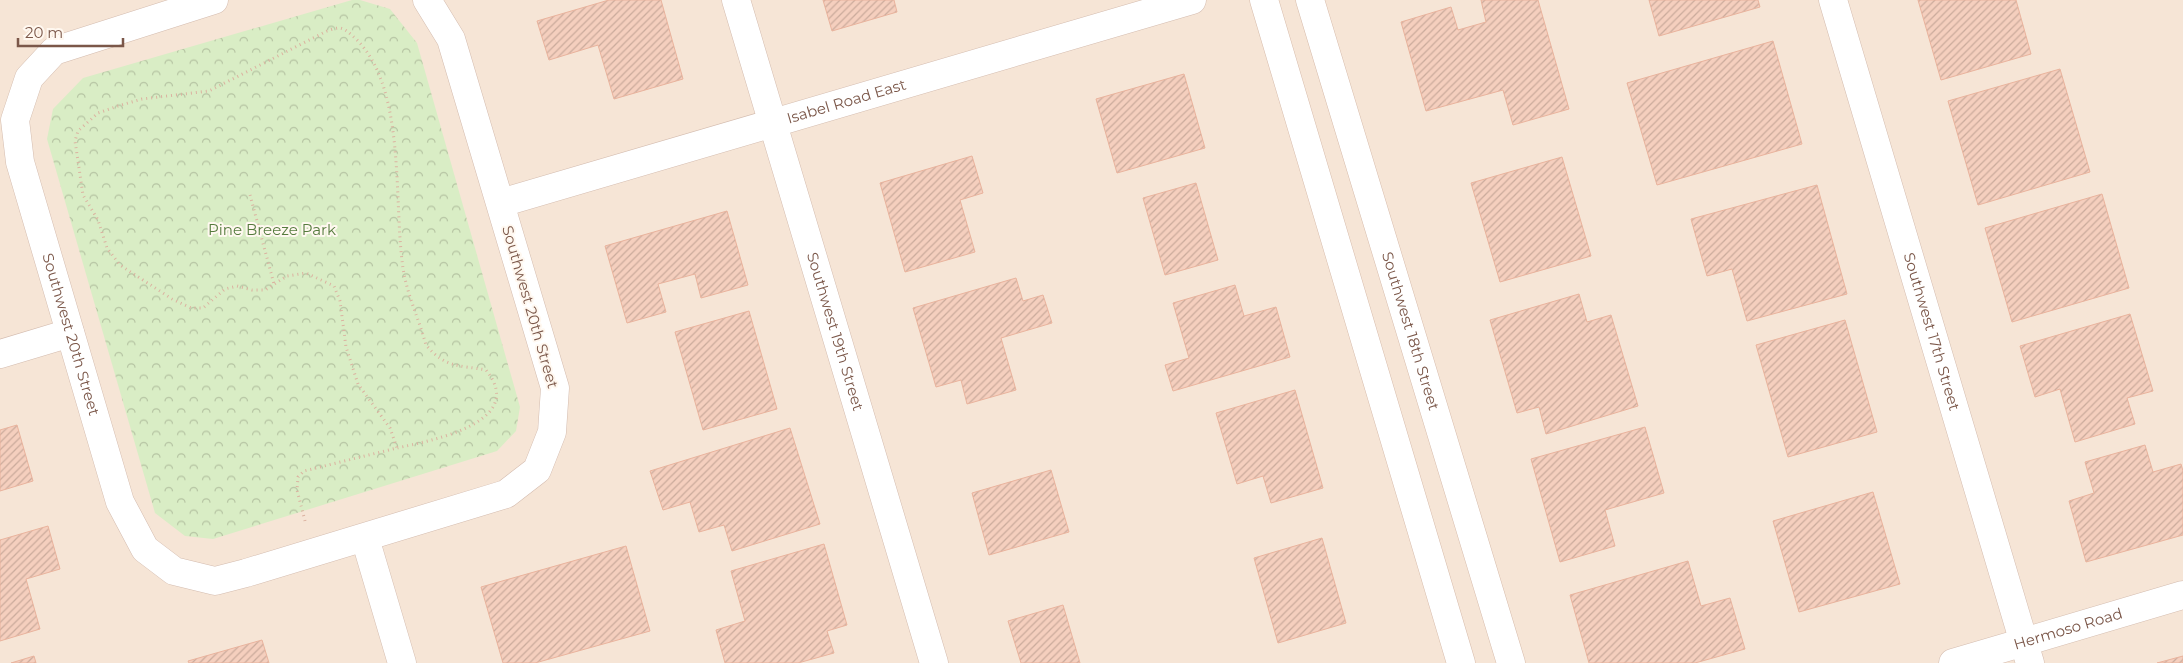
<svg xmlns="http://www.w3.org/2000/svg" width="2183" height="663" font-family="Montserrat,sans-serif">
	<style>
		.residential { fill: #f6e5d6 }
		.park { fill: url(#park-crowns) }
		.building { fill: url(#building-hatch); stroke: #e9b39d }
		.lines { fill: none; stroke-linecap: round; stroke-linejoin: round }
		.minor-casing { stroke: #d4bcaf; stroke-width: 29 }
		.secondary-casing { stroke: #d7bcac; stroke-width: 29 }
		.path { stroke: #dbb2a0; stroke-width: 3; stroke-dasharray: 1 4; stroke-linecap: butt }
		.minor { stroke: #fff; stroke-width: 28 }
		.secondary { stroke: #fff; stroke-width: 28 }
		.labels { text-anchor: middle; stroke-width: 4; stroke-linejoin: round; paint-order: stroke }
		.street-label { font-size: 15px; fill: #7b5749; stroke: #fff8f0 }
		.park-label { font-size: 15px; fill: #557b3d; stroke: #fff8f0 }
	</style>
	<defs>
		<pattern id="park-crowns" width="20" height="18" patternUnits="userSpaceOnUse" patternTransform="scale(1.25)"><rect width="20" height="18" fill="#d9edc5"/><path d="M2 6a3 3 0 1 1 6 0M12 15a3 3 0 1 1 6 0" fill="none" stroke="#b5c3a2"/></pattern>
		<pattern id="building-hatch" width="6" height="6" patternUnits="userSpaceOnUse" patternTransform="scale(1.25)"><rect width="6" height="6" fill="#f5cfbe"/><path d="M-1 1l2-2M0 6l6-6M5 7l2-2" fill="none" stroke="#cbab9c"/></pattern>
	</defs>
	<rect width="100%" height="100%" fill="#fef4e8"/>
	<!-- residential -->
	<path class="residential" d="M0,0H2183V663H0Z"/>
	<!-- park -->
	<path class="park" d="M352,0H360L390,9L417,43L520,407L516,431L497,451L213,539L185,536L155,513L47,139L53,109L83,78Z"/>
	<!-- building -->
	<path class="building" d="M609,0H661L683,79L614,99L598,45L549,60L537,21Z
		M823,0H894L897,12L832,31Z
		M1481,0H1538L1569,109L1513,125L1503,90L1426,111L1401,22L1451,7L1458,30L1486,22Z
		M1649,0H1758L1760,7L1659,36Z
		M1918,0H2016L2031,54L1941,80Z
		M1773,41L1802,144L1657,185L1627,83Z
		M2060,69L2090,172L1978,205L1948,101Z
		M1184,74L1205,148L1117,173L1096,99Z
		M972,156L983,193L960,200L975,252L905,272L880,183Z
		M1562,157L1591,256L1500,282L1471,183Z
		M1196,183L1218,260L1165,275L1143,198Z
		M1817,185L1847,294L1747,321L1732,269L1707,276L1691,219Z
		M2102,194L2129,288L2012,322L1985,228Z
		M727,211L748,285L701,298L695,274L658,284L666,312L627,323L605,246Z
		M1016,278L1023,301L1043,295L1052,323L1001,338L1016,390L967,404L961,380L936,387L913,308Z
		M1235,285L1244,316L1276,307L1290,357L1173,391L1165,365L1189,358L1173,303Z
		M1579,294L1587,322L1611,315L1638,406L1546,434L1539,407L1517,413L1490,320Z
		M749,311L777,409L703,430L675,332Z
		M2130,314L2153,391L2127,398L2135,424L2075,442L2060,389L2035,397L2020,346Z
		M1845,320L1877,432L1788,457L1756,345Z
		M1295,390L1323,488L1271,503L1263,476L1237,484L1216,413Z
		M17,425L33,481L0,491V430Z
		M1645,427L1664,493L1605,510L1615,546L1560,562L1531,459Z
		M790,428L820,524L732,551L724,525L699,532L690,502L663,510L650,471Z
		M2145,445L2153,472L2181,464L2183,471V535L2086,562L2069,501L2094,493L2085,462Z
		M1051,470L1069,532L989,555L972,493Z
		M1873,492L1900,584L1799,612L1773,521Z
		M48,526L60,569L26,579L40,629L0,641V540Z
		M1322,538L1346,623L1278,643L1254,558Z
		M824,544L847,625L827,631L834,653L798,663H725L716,630L745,621L731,571Z
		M626,546L650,631L535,663H503L481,587Z
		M1688,561L1701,606L1730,598L1745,649L1695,663H1589L1570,595Z
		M1063,605L1080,663H1021L1008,621Z
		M262,640L269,663H189L188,661Z
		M34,656L36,663H11Z
		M2183,656V663H2157Z"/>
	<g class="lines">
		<defs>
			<g id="minor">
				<path id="s1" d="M214,0L54,51L29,78L15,120L20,162L120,502L145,549L174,571L215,581L246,573L506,494L537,470L552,432L555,388L451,39L427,0"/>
				<path id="s2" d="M736,0L934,663"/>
				<path id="s3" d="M1833,0L2030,663"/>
				<path id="s4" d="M501,203L1192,0"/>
				<path d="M0,354L70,333"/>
				<path d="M365,538L402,663"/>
				<path id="s5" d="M1953,663L2183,595"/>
			</g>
			<g id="secondary">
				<path d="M1264,0L1461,663"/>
				<path id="s6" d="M1310,0L1511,663"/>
			</g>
		</defs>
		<!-- minor casing -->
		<use href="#minor" class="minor-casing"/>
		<!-- secondary casing -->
		<use href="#secondary" class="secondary-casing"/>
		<!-- path -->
		<path class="path" d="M250,195L274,284
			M305,521L297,490L298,477L304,471L397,448L390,428L358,384L346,347L340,301L334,286L306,273L287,276L265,290H252L237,286L225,289L203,308H191L172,299L120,265L107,248L98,220L83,195L75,141L78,131L98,113L118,106L142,99L209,91L325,32C329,30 335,28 340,28C346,29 350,34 355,38C407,87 393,202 403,268C407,295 419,319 426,345C445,368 459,365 486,370C529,423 429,441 397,448"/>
		<!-- minor -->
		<use href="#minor" class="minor"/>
		<!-- secondary -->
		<use href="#secondary" class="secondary"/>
	</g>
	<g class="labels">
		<!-- street labels -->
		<g class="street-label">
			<text dy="5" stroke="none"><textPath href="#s4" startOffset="360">Isabel Road East</textPath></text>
			<text transform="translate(530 307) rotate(74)" y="5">Southwest 20th Street</text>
			<text dy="5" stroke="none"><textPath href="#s3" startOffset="346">Southwest 17th Street</textPath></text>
			<text dy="5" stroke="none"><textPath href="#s2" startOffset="346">Southwest 19th Street</textPath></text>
			<text dy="5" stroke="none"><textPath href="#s6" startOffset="346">Southwest 18th Street</textPath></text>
			<text dy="5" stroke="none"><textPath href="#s1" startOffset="471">Southwest 20th Street</textPath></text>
			<text dy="5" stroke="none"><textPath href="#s5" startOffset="120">Hermoso Road</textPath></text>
		</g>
		<!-- park labels -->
		<g class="park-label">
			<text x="272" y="235">Pine Breeze Park</text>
		</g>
	</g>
	<!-- scale -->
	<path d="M18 38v8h105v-8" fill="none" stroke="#7b5749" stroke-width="2.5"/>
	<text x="25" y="38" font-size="15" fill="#7b5749" stroke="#fff8f0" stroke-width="4" paint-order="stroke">20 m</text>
</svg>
